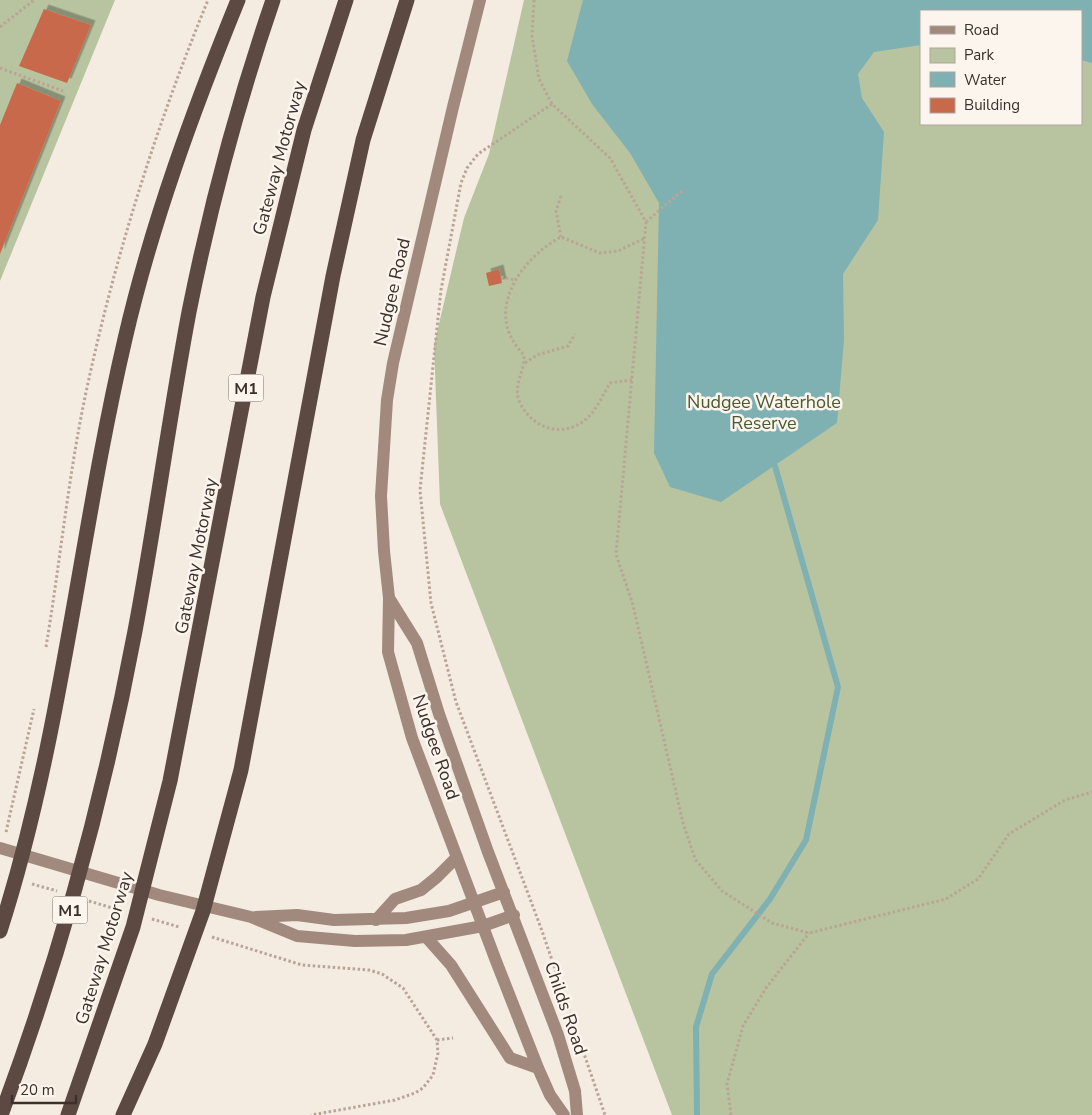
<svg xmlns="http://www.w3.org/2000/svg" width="1092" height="1115" font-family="'Nunito Sans',sans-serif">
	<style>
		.green { fill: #b8c4a0; fill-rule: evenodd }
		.water { fill: #7fb0b2 }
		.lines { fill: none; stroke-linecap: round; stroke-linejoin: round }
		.stream { stroke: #7fb0b2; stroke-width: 6 }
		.building { fill: #c8694b; filter: url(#shadow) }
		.path { stroke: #b9a596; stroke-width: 3; stroke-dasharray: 2.5 2.5; stroke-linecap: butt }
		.secondary { stroke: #a18a7d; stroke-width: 12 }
		.highway { stroke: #5c4a42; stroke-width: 15 }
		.labels { text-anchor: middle; stroke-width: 5; stroke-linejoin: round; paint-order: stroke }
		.shield { fill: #fbf5ee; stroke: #756b66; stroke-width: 1 }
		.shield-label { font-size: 16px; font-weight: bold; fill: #3b302b }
		.street-label { font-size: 18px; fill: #3b302b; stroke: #fbf5ee }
		.park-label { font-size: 18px; fill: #4a5a2e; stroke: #fbf5ee }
	</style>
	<defs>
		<filter id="shadow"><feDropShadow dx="4.5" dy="-4.5" stdDeviation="0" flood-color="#0004"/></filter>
	</defs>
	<rect width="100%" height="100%" fill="#f4ebe1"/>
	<!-- green -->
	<path class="green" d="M0,0H115L0,281Z
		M524,0H1092V1115H672L440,504L434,345L464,218L489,154ZM921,11H1081V124H921Z"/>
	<!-- water -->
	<path class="water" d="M583,0H1092V63L1081,60V11H921V45L874,52L858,74L862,98L884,132L878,220L843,274L844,339L837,423L721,502L670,487L654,453L659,203L630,153L592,104L567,61Z"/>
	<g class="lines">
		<!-- stream -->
		<path class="stream" d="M697,1115L696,1027L712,974L770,899L806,840L838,687L775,466"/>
	</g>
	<!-- building -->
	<path class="building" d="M44,9L91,25L67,83L19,66Z
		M17,83L61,101L0,254V125Z
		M499,269L502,283L489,286L486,273Z"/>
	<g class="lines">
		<!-- path -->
		<path class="path" d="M534,0L532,36L539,79L552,104L610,158L646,222L616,554L633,605L683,823L695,859L722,891L772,923L809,933L946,899L978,879L1009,834L1065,800L1092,792
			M0,27L34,0
			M0,68L63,91
			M552,104L478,154L467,168L461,183L441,290L420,490L431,603L456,702L541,928L605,1115
			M561,196L556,211L561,237
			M646,222L684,189
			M501,277L515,280
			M525,363L537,355L568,346L575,334
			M632,380L610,383C604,393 599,404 592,413C571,439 535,433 520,403C512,386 525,371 524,355C482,313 520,259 561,237L600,253L618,251L645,238
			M46,647C60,563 68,479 85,397C114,260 155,129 208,0
			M6,832L34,709
			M32,884L57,891
			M89,901L119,910
			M152,919L179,927
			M212,937L302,965L369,970L382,974L403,988L437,1040L438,1053L433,1075L423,1088L415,1093L395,1100L311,1115
			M437,1040L453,1038
			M731,1115L727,1084L743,1026L766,988L809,933"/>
		<!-- secondary -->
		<path class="secondary" d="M480,0L453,107L393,363L387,400L381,496L384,551L389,598L388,652L412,738L496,961L538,1068L550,1095L564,1115
			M389,598L417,643L439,714L488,852L558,1035L575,1091L577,1115
			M0,848L159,895L251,917L297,936L355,941L406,940L483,926L514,915
			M256,917L297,915L334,920L406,918L449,911L504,892
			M376,920L395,899L421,890L437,877L457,857
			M427,938L451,965L510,1058L538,1068"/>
		<!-- highway -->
		<path class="highway" d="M0,931C62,738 79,536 125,339C152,222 193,111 238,0
			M1,1115C60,958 104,796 135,631C155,525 169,418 189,312C210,207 238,102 273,0
			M68,1115L133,927L170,781L263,297L304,130L346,0
			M123,1115L155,1044L203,911L241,770L333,276L363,140L407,0"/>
	</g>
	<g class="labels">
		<!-- shield labels -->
		<g class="shield">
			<rect x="228.5" y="374.5" width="35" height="27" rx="4"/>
			<rect x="52.5" y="896.5" width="35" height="27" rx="4"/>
		</g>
		<g class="shield-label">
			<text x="246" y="394">M1</text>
			<text x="70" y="916">M1</text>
		</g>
		<!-- street labels -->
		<g class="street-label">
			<text transform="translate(279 158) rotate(-75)" y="6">Gateway Motorway</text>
			<text transform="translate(392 292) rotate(-77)" y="6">Nudgee Road</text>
			<text transform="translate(196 556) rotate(-79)" y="6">Gateway Motorway</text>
			<text transform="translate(436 747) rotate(71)" y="6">Nudgee Road</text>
			<text transform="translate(104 948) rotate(-73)" y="6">Gateway Motorway</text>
			<text transform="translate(566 1008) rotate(71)" y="6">Childs Road</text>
		</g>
		<!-- park labels -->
		<g class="park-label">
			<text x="764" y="408">Nudgee Waterhole<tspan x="764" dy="21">Reserve</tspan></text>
		</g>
	</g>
	<!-- legend -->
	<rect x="920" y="10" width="162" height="115" fill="#fbf5ee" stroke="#aea6a0"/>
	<rect x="930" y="26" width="25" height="8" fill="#a18a7d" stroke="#aea6a0"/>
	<text x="964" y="35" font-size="15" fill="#3b302b">Road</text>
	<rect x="930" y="48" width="25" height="15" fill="#b8c4a0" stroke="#aea6a0"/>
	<text x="964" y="60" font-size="15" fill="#3b302b">Park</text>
	<rect x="930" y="72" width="25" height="15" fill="#7fb0b2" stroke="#aea6a0"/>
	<text x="964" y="85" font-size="15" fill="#3b302b">Water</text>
	<rect x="930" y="98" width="25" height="15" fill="#c8694b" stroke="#aea6a0"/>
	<text x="964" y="110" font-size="15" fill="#3b302b">Building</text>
	<!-- scale -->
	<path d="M12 1095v8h64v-8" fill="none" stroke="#3b302b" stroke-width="2.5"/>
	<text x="20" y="1095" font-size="15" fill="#3b302b" stroke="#fbf5ee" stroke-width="4" paint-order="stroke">20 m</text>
</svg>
